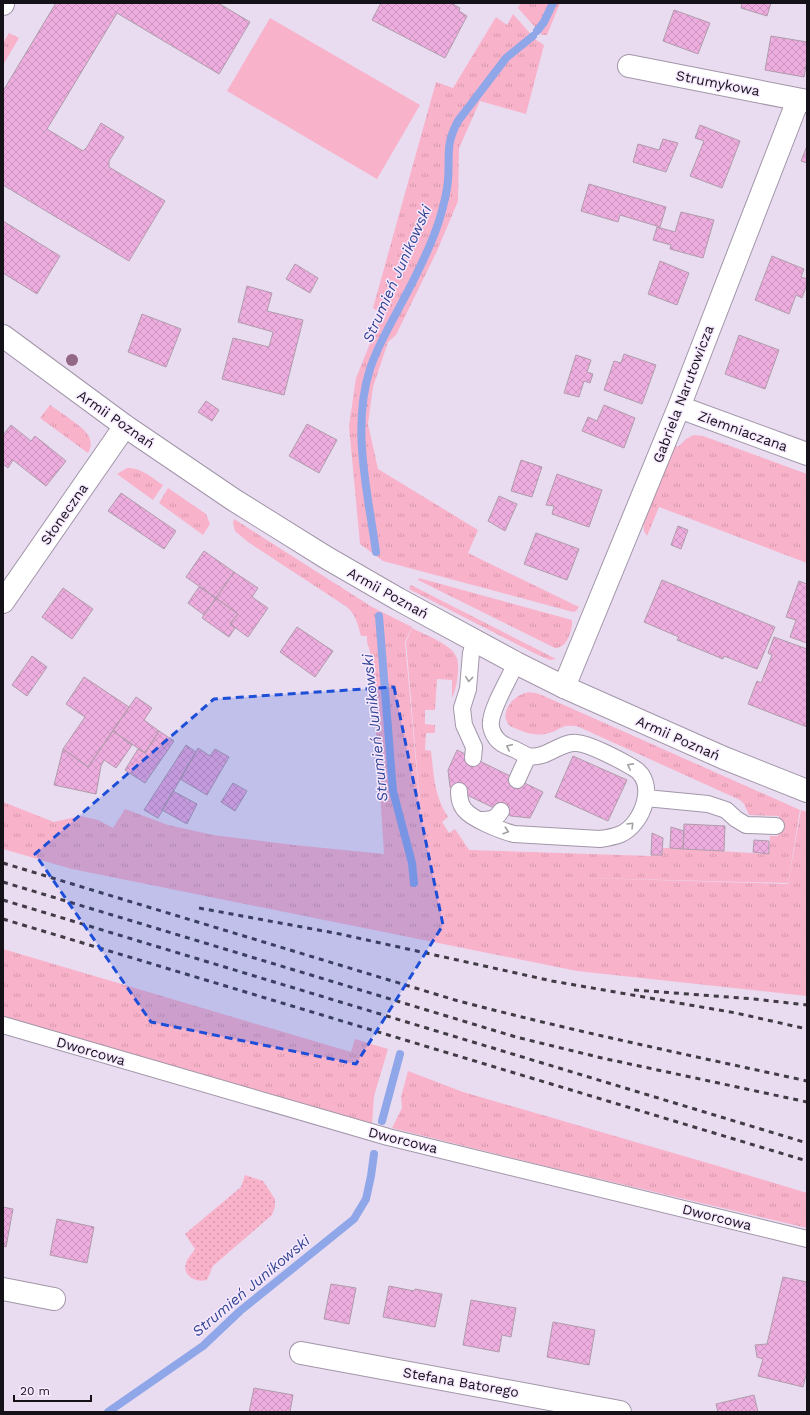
<svg xmlns="http://www.w3.org/2000/svg" width="810" height="1415" font-family="'Work Sans',sans-serif">
	<style>
		.grass { fill: url(#grass-tufts) }
		.park { fill: url(#park-dots) }
		.pitch { fill: #f8b2ca }
		.lines { fill: none; stroke-linecap: round; stroke-linejoin: round }
		.stream { stroke: #8fa6e8; stroke-width: 8 }
		.building { fill: url(#building-cross-hatch); stroke: #b09cab }
		.service-casing { stroke: #a296a9; stroke-width: 18 }
		.minor-casing { stroke: #a296a9; stroke-width: 24 }
		.secondary-casing { stroke: #a296a9; stroke-width: 24 }
		.service { stroke: #fff; stroke-width: 16 }
		.minor { stroke: #fff; stroke-width: 22 }
		.secondary { stroke: #fff; stroke-width: 22 }
		.rail { stroke: #413b45; stroke-width: 3; stroke-dasharray: 5 5; stroke-linecap: butt }
		.tree { fill: #946884 }
		.oneway { stroke: #a1a0a3 }
		.marked { fill: #1d4ed8; fill-opacity: 0.2; stroke: #1d4ed8; stroke-width: 3; stroke-dasharray: 8 5; stroke-linejoin: round }
		.labels { text-anchor: middle; stroke-width: 3; stroke-linejoin: round; paint-order: stroke }
		.street-label { font-size: 14px; fill: #151118; stroke: #f7e9ff }
		.water-label { font-size: 15px; font-style: italic; fill: #324693; stroke: #f7e9ff }
	</style>
	<defs>
		<pattern id="grass-tufts" width="24" height="20" patternUnits="userSpaceOnUse"><rect width="24" height="20" fill="#f8b2ca"/><path d="M3 7l-1-3M5 7V3M7 7l1-3M15 17l-1-3M17 17v-4M19 17l1-3" fill="none" stroke="#d498ad"/></pattern>
		<pattern id="park-dots" width="8" height="8" patternUnits="userSpaceOnUse"><rect width="8" height="8" fill="#f8b2ca"/><path d="M2 2h.1M6 6h.1" fill="none" stroke="#d498ad" stroke-width="1.8" stroke-linecap="round"/></pattern>
		<pattern id="building-cross-hatch" width="8" height="8" patternUnits="userSpaceOnUse"><rect width="8" height="8" fill="#eeaddf"/><path d="M0 0l8 8M0 8l8-8" fill="none" stroke="#cb94bf"/></pattern>
	</defs>
	<rect width="100%" height="100%" fill="#e9dcf1"/>
	<!-- grass -->
	<path class="grass" d="M521,3H560L547,35H542L518,8Z
		M513,14L536,40L544,45L526,114L480,101L459,148L458,201L437,251L396,335L388,342L373,387L368,424L378,469L478,530L468,553L579,607L576,611L573,612L383,561L360,544L349,426L356,378L382,314L373,308L436,82L453,88L496,17L507,25Z
		M9,33L19,38L3,65V43Z
		M50,405C58,411 84,427 88,435C92,441 91,448 88,453L40,418Z
		M694,435L703,436L807,474V563L659,507L647,536L644,531L643,521L674,445L678,447L686,439Z
		M127,468C141,467 152,478 163,485L153,500L117,474Z
		M168,488L206,514L210,524L203,535L159,503Z
		M234,519L372,607L412,627L405,642L426,873L406,642L412,628C423,634 451,644 456,656C458,659 458,664 458,668C458,679 456,688 452,698V680L437,679L435,710H425V724L435,725V733H426L425,750L431,751C434,776 434,796 448,817L442,822L449,833L455,829L469,850L651,856V855H662L663,848H670L769,854L770,836H778L779,816L749,815L744,804L740,800L579,727C574,726 568,725 563,727C559,728 556,731 552,732C541,736 532,735 522,731C518,729 513,728 510,726C498,714 512,697 525,693C533,691 539,694 546,697L800,810L788,883L553,877L788,884L801,810L807,812V996L577,971L72,869L3,849V802L54,822L80,816L98,820L113,828L125,809L168,825L213,835L294,845L384,854L371,655L367,642V636H361C358,625 356,615 347,607L248,542L235,531L233,523Z
		M419,578L572,620C573,629 567,649 555,648L418,580Z
		M411,585L556,659L550,660L538,655L409,589Z
		M3,949L351,1052L355,1039L388,1049L374,1096L372,1124L3,1016Z
		M408,1071L463,1092L718,1166L807,1193V1228L549,1167L392,1128L402,1108L401,1097Z"/>
	<!-- park -->
	<path class="park" d="M245,1175L263,1181L275,1199V1206L272,1215L213,1266L207,1280C196,1283 182,1276 186,1263C187,1258 193,1253 195,1249L185,1234L241,1187Z"/>
	<!-- pitch -->
	<path class="pitch" d="M270,18L420,105L377,179L227,91Z"/>
	<g class="lines">
		<!-- stream -->
		<path class="stream" d="M537,31L544,22L553,3
			M376,552C368,493 351,428 370,369C377,347 389,327 400,306C414,280 430,249 439,221C443,208 447,193 448,180C450,155 445,145 458,121L506,58L533,36
			M379,616L393,791L412,863L414,883
			M382,1121L400,1054
			M108,1412L203,1346L240,1311L354,1219L366,1199L371,1176L374,1154"/>
	</g>
	<!-- building -->
	<path class="building" d="M56,3H218L250,22L219,74L117,13L47,129L83,151L87,147L101,123L124,137L109,161V167L165,201L129,261L3,185V91Z
		M381,3H451L460,8L459,11L467,16L445,58L372,20Z
		M742,3H771L767,16L741,8Z
		M674,10L710,23L698,54L663,41Z
		M771,36L807,42V60L804,77L765,70Z
		M700,125L740,141L722,188L690,176L704,141L695,138Z
		M663,139L678,143L666,172L633,162L638,144L659,150Z
		M807,146V163L801,161Z
		M589,184L666,207L660,227L620,215L618,222L581,211Z
		M681,212L714,220L703,258L670,249L671,245L653,240L657,227L675,232Z
		M3,221L60,256L37,294L3,273Z
		M772,256L804,269L801,277L807,279V284L802,298L796,295L789,314L755,300Z
		M660,261L689,273L677,305L648,294Z
		M295,264L318,278L310,293L286,279Z
		M247,286L272,293L267,311L303,320L284,395L222,379L233,338L269,347L273,332L238,322Z
		M142,314L181,329L166,367L128,352Z
		M739,335L779,350L765,389L725,374Z
		M624,354L656,365L642,404L604,390L614,361L621,363Z
		M576,355L591,360L587,372L593,374L590,383L584,381L579,397L564,393Z
		M206,401L219,410L212,421L198,412Z
		M604,405L635,418L624,448L582,431L588,417L597,421Z
		M307,424L337,440L319,473L289,456Z
		M11,425L31,441L35,436L66,461L46,486L13,460L8,468L3,464V435Z
		M521,460L542,467L532,497L511,491Z
		M557,474L602,490L589,527L552,514L554,506L546,505Z
		M121,493L176,531L164,549L108,511Z
		M499,496L517,504L505,531L488,521Z
		M678,526L688,530L681,549L671,545Z
		M536,533L579,549L567,580L524,564Z
		M204,551L234,572L216,598L186,577Z
		M234,572L258,588L252,597L268,608L248,637L230,624L238,614L216,598Z
		M662,580L775,627L757,669L724,656L723,659L677,640L679,637L644,622Z
		M799,581L807,584V643L790,637L796,620L786,617Z
		M199,587L216,598L204,615L188,603Z
		M63,588L93,609L72,639L42,617Z
		M216,598L238,614L230,624L235,628L229,637L202,618Z
		M297,627L333,651L315,677L280,652Z
		M774,637L807,649V727L748,704L757,681L761,683L772,655L768,653Z
		M32,656L47,667L27,696L12,685Z
		M84,677L129,707L88,767L63,749L85,717L66,704Z
		M136,697L152,708L144,720L159,731L145,753L113,731Z
		M113,731L132,745L116,768L104,760L101,766L96,794L54,785L63,749L88,767Z
		M159,731L174,741L145,783L125,770L138,749L145,753Z
		M186,745L196,752L158,818L144,810Z
		M198,748L210,756L215,749L229,757L207,795L180,779Z
		M457,750L543,792L530,818L511,816L450,787L448,770Z
		M573,756L627,780L608,821L555,797Z
		M233,783L247,791L235,811L221,802Z
		M173,791L197,804L187,824L162,810Z
		M684,824L725,826L724,851L683,849Z
		M671,827L684,831L683,849L670,848Z
		M652,833L663,838L662,855H651Z
		M754,840L769,841V854L753,852Z
		M3,1207L13,1209L6,1247L3,1246Z
		M57,1219L94,1227L87,1263L50,1255Z
		M783,1277L807,1282V1371L803,1387L758,1376L763,1359L757,1357L755,1345L767,1344Z
		M331,1284L356,1288L349,1324L324,1319Z
		M389,1286L414,1291L415,1289L442,1294L435,1327L383,1317Z
		M471,1300L516,1308L511,1337L502,1335L499,1352L463,1345Z
		M553,1322L595,1330L589,1365L547,1357Z
		M254,1388L293,1395L290,1412H249Z
		M754,1395L758,1412H718L716,1404Z"/>
	<g class="lines">
		<defs>
			<path id="service" d="M473,758L474,747L464,725L462,708L468,689L471,653L475,641
				M517,780L528,756
				M459,791C459,797 460,804 464,809C471,819 502,831 514,834L600,839C607,838 614,837 621,834C643,824 659,781 632,767C620,760 590,744 577,743C560,741 546,760 528,756C523,754 518,751 514,749C508,747 500,744 496,738C493,734 490,727 491,721C493,705 509,679 516,663
				M646,798L708,804L726,810L736,819L746,825L776,826
				M480,820C489,820 496,820 501,811
				M3,1025L388,1137L807,1239"/>
			<path id="minor" d="M3,4V3
				M629,66L807,101
				M679,407L807,454
				M3,602L125,426
				M564,687L679,407L798,100
				M3,1289L54,1299
				M301,1353L620,1412"/>
			<path id="secondary" d="M3,336L125,426L234,500L327,558L398,599L516,663L564,687L724,758L807,791"/>
		</defs>
		<!-- service casing -->
		<use href="#service" class="service-casing"/>
		<!-- minor casing -->
		<use href="#minor" class="minor-casing"/>
		<!-- secondary casing -->
		<use href="#secondary" class="secondary-casing"/>
		<!-- service -->
		<use href="#service" class="service"/>
		<!-- minor -->
		<use href="#minor" class="minor"/>
		<!-- secondary -->
		<use href="#secondary" class="secondary"/>
		<!-- rail -->
		<path class="rail" d="M3,863L455,1000C572,1031 689,1055 807,1081
			M3,882L516,1037L602,1058L807,1102
			M3,900L807,1143
			M199,908L340,934L552,981L736,1013L807,1029
			M3,919L807,1161
			M634,990L754,999L807,1005"/>
	</g>
	<!-- trees -->
	<circle class="tree" cx="72" cy="360" r="6"/>
	<!-- one-way arrows -->
	<defs><path id="oneway-chevron" d="M-2-3.5L2.5 0L-2 3.5" fill="none" stroke-width="1.6" stroke-linecap="round" stroke-linejoin="round"/></defs>
	<g class="oneway">
		<use href="#oneway-chevron" transform="translate(469 679) rotate(96)"/>
		<use href="#oneway-chevron" transform="translate(509 747) rotate(-155)"/>
		<use href="#oneway-chevron" transform="translate(630 766) rotate(-152)"/>
		<use href="#oneway-chevron" transform="translate(631 825) rotate(-45)"/>
		<use href="#oneway-chevron" transform="translate(506 831) rotate(18)"/>
	</g>
	<!-- marked area -->
	<path class="marked" d="M394,687L443,925L356,1064L151,1022L35,854L214,699Z"/>
	<g class="labels">
		<!-- street labels -->
		<g class="street-label">
			<text transform="translate(718 83) rotate(11)" y="5">Strumykowa</text>
			<text transform="translate(683 394) rotate(-69)" y="5">Gabriela Narutowicza</text>
			<text transform="translate(116 419) rotate(35)" y="5">Armii Poznań</text>
			<text transform="translate(743 431) rotate(20)" y="5">Ziemniaczana</text>
			<text transform="translate(64 514) rotate(-55)" y="5">Słoneczna</text>
			<text transform="translate(388 593) rotate(29)" y="5">Armii Poznań</text>
			<text transform="translate(678 738) rotate(24)" y="5">Armii Poznań</text>
			<text transform="translate(91 1051) rotate(16)" y="5">Dworcowa</text>
			<text transform="translate(403 1140) rotate(14)" y="5">Dworcowa</text>
			<text transform="translate(717 1217) rotate(14)" y="5">Dworcowa</text>
			<text transform="translate(461 1382) rotate(10)" y="5">Stefana Batorego</text>
		</g>
		<!-- water labels -->
		<g class="water-label">
			<text transform="translate(397 274) rotate(-66)" y="5">Strumień Junikowski</text>
			<text transform="translate(375 728) rotate(-96)" y="5">Strumień Junikowski</text>
			<text transform="translate(251 1286) rotate(-40)" y="5">Strumień Junikowski</text>
		</g>
	</g>
	<!-- border -->
	<rect width="810" height="1415" fill="none" stroke="#151118" stroke-width="8"/>
	<!-- scale -->
	<path d="M14 1395v6h77v-6" fill="none" stroke="#151118" stroke-width="2"/>
	<text x="20" y="1395" font-size="12" fill="#151118" stroke="#f7e9ff" stroke-width="3" paint-order="stroke">20 m</text>
</svg>
